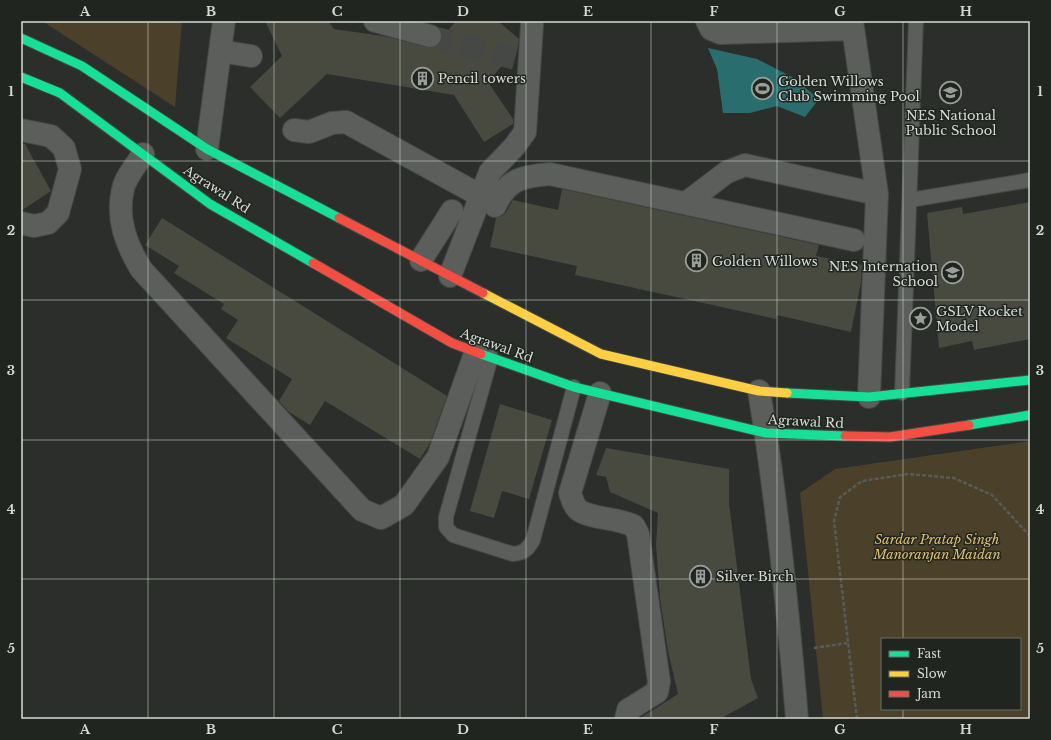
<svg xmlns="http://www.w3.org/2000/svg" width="1051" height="740" font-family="'Libre Baskerville',serif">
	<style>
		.green { fill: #4b4029; fill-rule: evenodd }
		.water { fill: #296d6e }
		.building { fill: #484a40 }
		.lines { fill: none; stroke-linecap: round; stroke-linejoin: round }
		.street-tunnel { stroke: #454844; stroke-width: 22; stroke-dasharray: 22 11; stroke-linecap: butt }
		.lane-casing { stroke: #464946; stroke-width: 16 }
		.street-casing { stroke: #464946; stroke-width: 24 }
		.fast-casing { stroke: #464946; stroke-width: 11 }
		.slow-casing { stroke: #464946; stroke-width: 11 }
		.jam-casing { stroke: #464946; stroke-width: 11 }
		.path { stroke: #595b5a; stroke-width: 2.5; stroke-dasharray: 4 2; stroke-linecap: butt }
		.lane { stroke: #5b5e5b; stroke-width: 14 }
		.street { stroke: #5b5e5b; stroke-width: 22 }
		.fast { stroke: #16e098; stroke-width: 9 }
		.slow { stroke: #ffcf43; stroke-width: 9 }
		.jam { stroke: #f24e42; stroke-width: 9 }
		.grid { fill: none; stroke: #d6dad6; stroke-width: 1; stroke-opacity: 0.55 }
		.labels { text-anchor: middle; stroke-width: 3; stroke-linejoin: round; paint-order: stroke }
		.poi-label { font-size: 13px; fill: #d6dad6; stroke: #20261f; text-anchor: start }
		.street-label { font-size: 13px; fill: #d6dad6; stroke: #20261f }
		.park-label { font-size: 13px; font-style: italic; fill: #e3be74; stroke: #20261f }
		.neatline { fill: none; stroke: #d6dad6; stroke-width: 1.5 }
		.grid-label { font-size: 13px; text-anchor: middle; font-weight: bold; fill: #d6dad6 }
	</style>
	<rect width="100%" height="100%" fill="#2b2e2a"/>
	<!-- green -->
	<path class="green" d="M42,21H182L175,107Z
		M1030,441V719H823L800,493L835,469ZM882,639H1020V709H882Z"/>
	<!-- water -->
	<path class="water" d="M708,48L757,59L792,77L819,99L805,117L777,106L750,113H723L717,69Z"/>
	<!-- building -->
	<path class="building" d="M265,21H328L334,29L383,36L433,48L439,45L442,38L456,21H498L519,39L518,47L488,82L513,119V124L484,142L454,95L327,74L280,118L250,87L282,56Z
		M21,143L25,144L51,191L21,211Z
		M562,189L819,245L816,256L862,265L861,282L851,332L777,315L776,319L575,275L577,266L490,247L496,218L502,216L506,212L513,200L558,210Z
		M1030,202V339L974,350L972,341L939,348L927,213L962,207L963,214Z
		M162,218L447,396L430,443L420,459L325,401L310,425L289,412L279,401L292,379L226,338L238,320L221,309L224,304L174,273L179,266L145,245Z
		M500,404L552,420L529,499L502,491L494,518L470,511Z
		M606,448L729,469V503L751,679L758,698L720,719H639L678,694L668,651L660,598L656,545L658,513L610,492L606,477L596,475Z"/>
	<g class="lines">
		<!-- street-tunnel -->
		<path class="street-tunnel" d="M430,36L515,59"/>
		<defs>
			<path id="lane" d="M910,200L1030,180
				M491,357L446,517V527L453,535L513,554C524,553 528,549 533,540L574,387
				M902,393L916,21"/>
			<path id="street" d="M375,21L430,36
				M707,21L711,29L721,33L853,29
				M852,21L877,194L869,397
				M220,51L251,56
				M21,130L51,136L64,148L70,169L58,213L48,223L34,226L21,223
				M294,130L309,132L332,123L346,122L481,196
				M207,149L224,21
				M143,154C137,164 125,178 123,189C116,218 126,244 141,269L362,510L381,518L404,505L438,457L476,351
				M686,203L727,172L745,165L877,194
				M495,206C507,179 523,176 550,174L854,240
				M421,260L452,211
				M450,276L490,172L514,147L525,132L532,25
				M759,391C777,499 788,610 797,719
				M600,393L570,493C572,500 575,509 582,512C595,519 618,518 634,526L638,534L659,682L657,692L628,710L626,719"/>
			<path id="fast" d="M21,38L82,66L207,149L339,218
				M21,77L60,93L210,204L313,263
				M481,354L574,387L766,433L845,436
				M787,393L869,397L1030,380
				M969,425L1030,415"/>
			<path id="slow" d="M483,293L601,354L759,391L787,393"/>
			<path id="jam" d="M339,218L483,293
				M313,263L452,343L481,354
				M845,436L890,437L969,425"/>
		</defs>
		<!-- lane casing -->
		<use href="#lane" class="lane-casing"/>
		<!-- street casing -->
		<use href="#street" class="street-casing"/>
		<!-- fast casing -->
		<use href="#fast" class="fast-casing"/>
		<!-- slow casing -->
		<use href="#slow" class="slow-casing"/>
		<!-- jam casing -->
		<use href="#jam" class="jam-casing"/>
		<!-- path -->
		<path class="path" d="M814,648L847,643
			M857,719L834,521L840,497L862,481L908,474L954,478L992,495L1030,536"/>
		<!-- lane -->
		<use href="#lane" class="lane"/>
		<!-- street -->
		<use href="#street" class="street"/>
		<!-- fast -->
		<use href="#fast" class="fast"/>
		<!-- slow -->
		<use href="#slow" class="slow"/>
		<!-- jam -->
		<use href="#jam" class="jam"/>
	</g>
	<!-- grid -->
	<path class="grid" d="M148,21V719M274,21V719M400,21V719M526,21V719M651,21V719M777,21V719M903,21V639M21,161H1030M21,300H1030M21,440H1030M21,579H1030M903,709V719"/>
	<!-- icons -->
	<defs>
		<symbol id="building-ring" viewBox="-11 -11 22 22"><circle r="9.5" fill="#20261f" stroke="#9a9e9a" stroke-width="1.5"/><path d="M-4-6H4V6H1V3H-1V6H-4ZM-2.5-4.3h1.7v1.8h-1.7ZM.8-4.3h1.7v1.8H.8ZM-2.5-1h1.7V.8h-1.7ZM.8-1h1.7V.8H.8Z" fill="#9a9e9a"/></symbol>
		<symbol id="stadium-ring" viewBox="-11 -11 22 22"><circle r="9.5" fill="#20261f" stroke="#9a9e9a" stroke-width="1.5"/><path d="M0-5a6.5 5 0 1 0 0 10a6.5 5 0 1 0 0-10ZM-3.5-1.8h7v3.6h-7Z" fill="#9a9e9a"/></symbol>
		<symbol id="school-ring" viewBox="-11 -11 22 22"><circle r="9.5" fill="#20261f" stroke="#9a9e9a" stroke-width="1.5"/><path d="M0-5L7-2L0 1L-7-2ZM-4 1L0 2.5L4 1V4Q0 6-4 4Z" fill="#9a9e9a"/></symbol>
		<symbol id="sight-ring" viewBox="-11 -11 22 22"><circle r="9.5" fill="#20261f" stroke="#9a9e9a" stroke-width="1.5"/><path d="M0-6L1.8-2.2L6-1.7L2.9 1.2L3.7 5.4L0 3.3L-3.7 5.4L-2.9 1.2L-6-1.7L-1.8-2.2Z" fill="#9a9e9a"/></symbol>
	</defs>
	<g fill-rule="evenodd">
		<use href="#building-ring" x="410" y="66" width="25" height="25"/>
		<use href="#stadium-ring" x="750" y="76" width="25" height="25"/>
		<use href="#school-ring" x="938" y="80" width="25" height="25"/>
		<use href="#building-ring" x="684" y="248" width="25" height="25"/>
		<use href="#school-ring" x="940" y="260" width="25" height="25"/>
		<use href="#sight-ring" x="908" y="306" width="25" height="25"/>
		<use href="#building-ring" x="688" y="564" width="25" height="25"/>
	</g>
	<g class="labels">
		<!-- poi labels -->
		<g class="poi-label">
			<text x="438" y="83">Pencil towers</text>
			<text x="778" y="86">Golden Willows<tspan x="778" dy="15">Club Swimming Pool</tspan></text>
			<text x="951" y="120" text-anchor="middle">NES National<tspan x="951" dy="15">Public School</tspan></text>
			<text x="712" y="266">Golden Willows</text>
			<text x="938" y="271" text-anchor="end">NES Internation<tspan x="938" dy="15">School</tspan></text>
			<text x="936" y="316">GSLV Rocket<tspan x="936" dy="15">Model</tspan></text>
			<text x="716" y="581">Silver Birch</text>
		</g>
		<!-- street labels -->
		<g class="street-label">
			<text transform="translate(217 189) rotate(33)" y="5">Agrawal Rd</text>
			<text transform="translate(497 345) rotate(20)" y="5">Agrawal Rd</text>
			<text transform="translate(806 421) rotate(3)" y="5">Agrawal Rd</text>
		</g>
		<!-- park labels -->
		<g class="park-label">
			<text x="937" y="544">Sardar Pratap Singh<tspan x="937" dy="15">Manoranjan Maidan</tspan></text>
		</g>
	</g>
	<!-- border -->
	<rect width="1051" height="740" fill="none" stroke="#20261f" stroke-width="44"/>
	<!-- legend -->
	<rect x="881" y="638" width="140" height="72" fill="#20261f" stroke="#696e68"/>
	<rect x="889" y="651" width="20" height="6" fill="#16e098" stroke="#696e68"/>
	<text x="917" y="658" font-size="12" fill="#d6dad6">Fast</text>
	<rect x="889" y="671" width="20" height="6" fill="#ffcf43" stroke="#696e68"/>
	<text x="917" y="678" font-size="12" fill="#d6dad6">Slow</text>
	<rect x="889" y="691" width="20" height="6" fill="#f24e42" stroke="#696e68"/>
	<text x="917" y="698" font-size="12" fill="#d6dad6">Jam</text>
	<rect x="22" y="22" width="1007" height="696" class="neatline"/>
	<g class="grid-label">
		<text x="85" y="16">A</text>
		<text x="211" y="16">B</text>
		<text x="337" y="16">C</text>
		<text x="463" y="16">D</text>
		<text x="588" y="16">E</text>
		<text x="714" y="16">F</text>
		<text x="840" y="16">G</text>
		<text x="966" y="16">H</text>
		<text x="11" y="96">1</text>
		<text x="1040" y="96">1</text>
		<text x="11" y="235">2</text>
		<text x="1040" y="235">2</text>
		<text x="11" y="375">3</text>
		<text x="1040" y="375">3</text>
		<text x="11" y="514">4</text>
		<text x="1040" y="514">4</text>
		<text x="11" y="653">5</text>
		<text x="1040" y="653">5</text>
		<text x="85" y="734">A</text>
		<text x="211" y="734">B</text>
		<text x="337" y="734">C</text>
		<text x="463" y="734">D</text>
		<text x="588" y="734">E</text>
		<text x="714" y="734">F</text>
		<text x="840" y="734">G</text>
		<text x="966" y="734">H</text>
	</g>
</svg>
